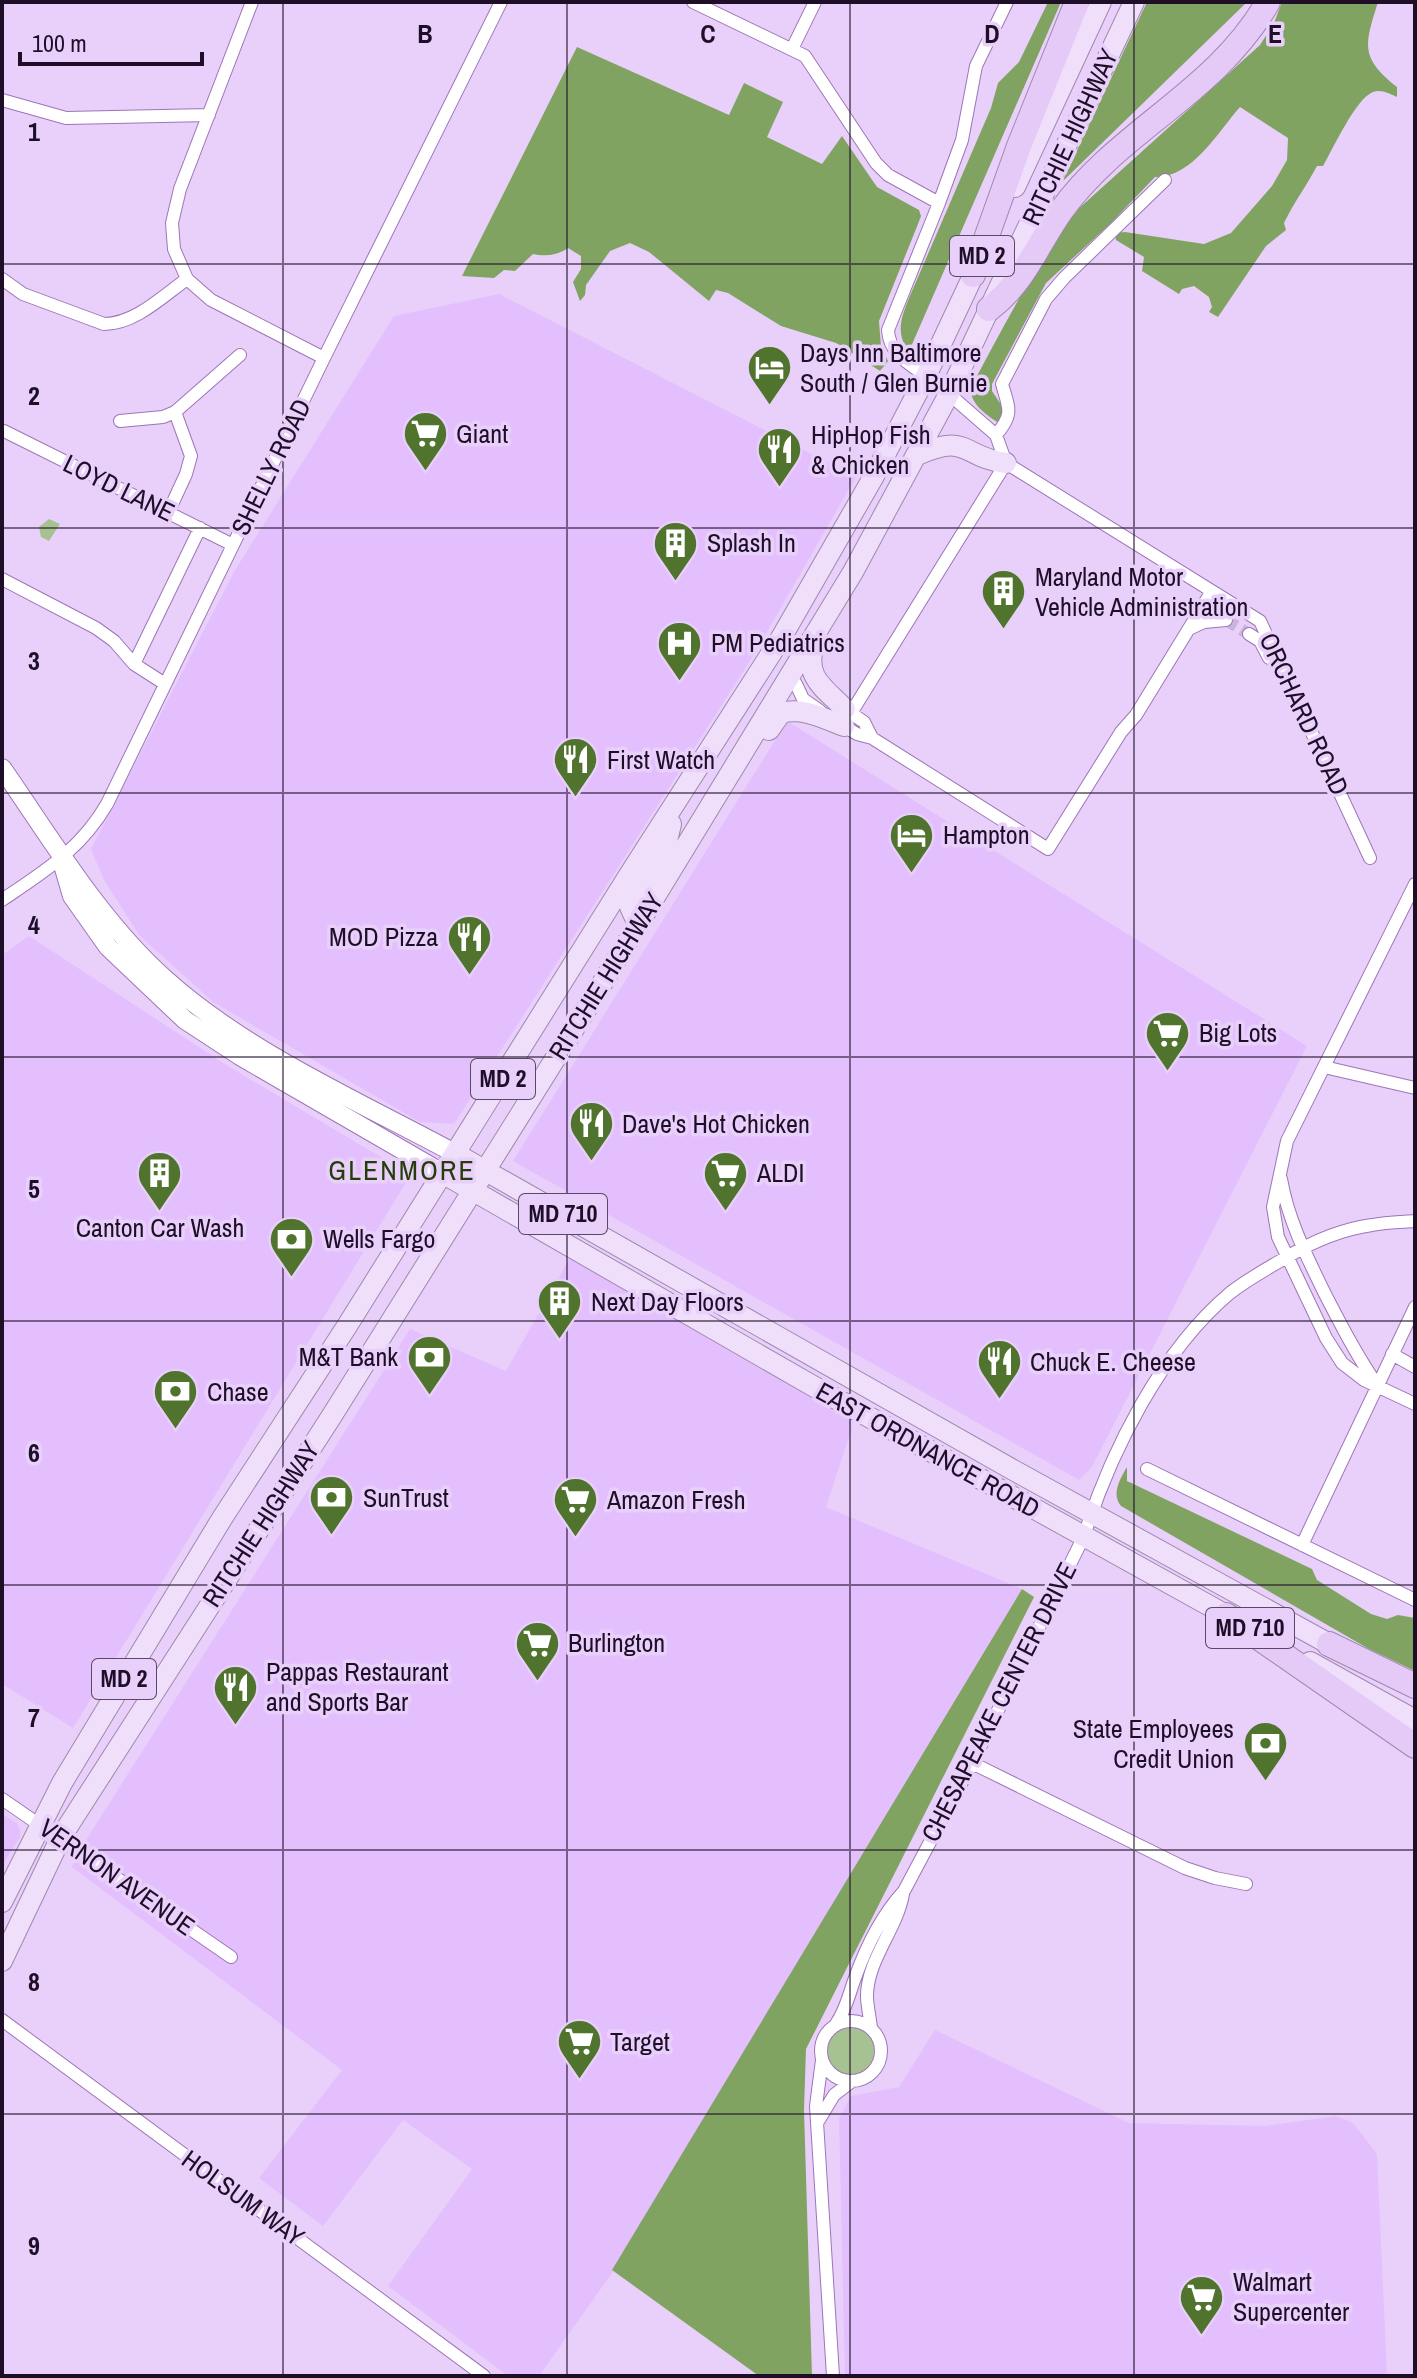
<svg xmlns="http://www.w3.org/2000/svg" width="1417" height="2378" font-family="'Archivo Narrow',sans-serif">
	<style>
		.built { fill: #e4bffd }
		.green { fill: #a6c291 }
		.forest { fill: #80a362 }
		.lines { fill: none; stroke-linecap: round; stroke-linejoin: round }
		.minor-tunnel { stroke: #cbb3da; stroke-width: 12; stroke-dasharray: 12 6; stroke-linecap: butt }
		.minor-casing { stroke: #9d75b7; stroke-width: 14 }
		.secondary-casing { stroke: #9d75b7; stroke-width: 20 }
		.primary-casing { stroke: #9f88af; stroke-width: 22 }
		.motorway-casing { stroke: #9f88af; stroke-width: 26 }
		.minor { stroke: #fff; stroke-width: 12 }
		.secondary { stroke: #fff; stroke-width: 18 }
		.primary { stroke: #efdffa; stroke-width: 20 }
		.motorway { stroke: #e5caf7; stroke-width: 24 }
		.grid { fill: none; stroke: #1e0e28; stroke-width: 2; stroke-opacity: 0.55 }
		.labels { text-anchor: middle; stroke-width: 7; stroke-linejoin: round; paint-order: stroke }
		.shield { fill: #e9d0fa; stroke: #5b4867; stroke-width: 2 }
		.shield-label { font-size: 24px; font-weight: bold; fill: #1e0e28 }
		.street-label { font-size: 26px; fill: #1e0e28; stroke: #e9d0fa }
		.poi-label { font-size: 26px; fill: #1e0e28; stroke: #e9d0fa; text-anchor: start }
		.neighbourhood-label { font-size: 28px; letter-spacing: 2px; fill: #253d0a; stroke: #e9d0fa }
		.grid-label { font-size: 26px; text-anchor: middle; font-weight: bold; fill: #1e0e28; stroke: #e9d0fa; stroke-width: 7; stroke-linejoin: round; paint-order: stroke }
	</style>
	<rect width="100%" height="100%" fill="#e9d0fa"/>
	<!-- built -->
	<path class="built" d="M499,294L856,477L755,653L454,1124L420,1122L213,1002L139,935L104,880L91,849L235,570L394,316Z
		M787,721L1307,1046L1092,1467L1079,1480L513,1161Z
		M29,936L228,1066L389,1162L405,1184L73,1728L2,1684V955Z
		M571,1256L850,1413L852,1428L826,1507L1022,1589L610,2276L539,2376H508L388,2286L472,2169L403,2120L323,2226L259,2178L342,2070L72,1867L86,1840L410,1329L506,1371Z
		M2,1814L17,1823L20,1830V1837L2,1866Z
		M935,2030L1129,2123L1265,2126L1336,2116L1353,2123L1377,2154L1387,2376H845L839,2119L851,2096L899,2087Z"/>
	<!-- green -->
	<path class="green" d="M49,519L60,524L49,541L41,537L39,527Z
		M827 2051a24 24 0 1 1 48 0a24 24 0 1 1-48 0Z"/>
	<!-- forest -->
	<path class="forest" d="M1048,2H1061L910,349L906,348C896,330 902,316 909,298L991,108L998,83L1019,62Z
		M1147,2H1247L1062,182Z
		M1282,2H1378C1365,44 1359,57 1397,87V97C1390,94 1381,89 1373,92C1356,98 1333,149 1323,166H1317C1306,187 1294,202 1284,223L1286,230L1266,246L1218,317L1209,312L1212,307L1209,297L1194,286L1182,289L1179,294L1142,271L1144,257L1116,240L1115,233L1125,232L1204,244L1231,233L1272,186L1287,160L1288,138L1240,107C1218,132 1192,178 1155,177L1111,223L1046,283L992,384V391L1006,412L1000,424C987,415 972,406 970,389C1003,328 1034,266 1076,211L1260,45L1274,23Z
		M577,47L729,115L744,83L783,102L767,137L822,164L842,136L877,187L919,210L921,216L918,224L879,321L881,347L888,361L880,371L836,343L781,326L728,293L716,290L709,301L649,252L630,243L610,251L586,285L585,295L580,301L573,282L581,269V256L568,248C558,255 545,257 533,254L515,271L504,270L494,278L462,276Z
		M1127,1467V1481L1312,1569L1317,1580L1371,1614L1387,1619L1398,1615L1415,1618V1671L1369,1649L1121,1506C1111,1494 1120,1479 1127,1467Z
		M1022,1589L1034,1597L806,2049L804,2110L812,2376H759L612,2270Z"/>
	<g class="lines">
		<!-- minor-tunnel -->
		<path class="minor-tunnel" d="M1226,620L1249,634"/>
		<defs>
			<path id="minor" d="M252,2L180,189L172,223L174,249L187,279L211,300L324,358
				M693,2L805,56L876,163L888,175L939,203L888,330C889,353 908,363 926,376
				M792,49L815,2
				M2,100L66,118L209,115
				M939,203L962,140L976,66L1007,2
				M2,279L23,294L104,324C135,324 163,296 187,279
				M949,394L996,435L1006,463L1260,621L1370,858
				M120,421L163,417L175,412L240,355
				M4,431L233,545
				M996,435C1014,414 1009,409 1002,384L1046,299L1064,278L1165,180
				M168,513L186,474L191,456L175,412
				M2,579L96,628L114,641L134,664L165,684
				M1191,628L1204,622L1226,620
				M1249,634L1260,641L1269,658
				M134,664L200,528
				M796,684L803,699L820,711
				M845,709L864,722L872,738
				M851,713L1006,463
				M839,723L857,734L872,738L1048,849L1121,732L1136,715L1212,591
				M1415,884L1287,1141L1273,1207L1278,1237L1326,1338L1342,1363L1364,1380L1415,1404
				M2,900C45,871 81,849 107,804L324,358L501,2
				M1324,1067L1415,1088
				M1281,1179C1288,1220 1307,1257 1325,1294C1341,1325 1357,1356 1377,1385
				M1392,1354L1415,1367
				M1147,1469L1415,1600
				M1302,1545L1415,1307
				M972,1763L1185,1868L1215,1878L1246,1884
				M2,1799L231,1957
				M2,2020L484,2376
				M821 2051a30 30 0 1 1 60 0a30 30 0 1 1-60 0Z
				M836,2024C846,2010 849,1994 855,1978C866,1947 882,1915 904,1891L972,1763L1084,1536C1111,1451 1161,1351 1230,1293C1248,1279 1268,1268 1287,1257C1312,1242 1343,1229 1372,1225C1386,1222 1401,1222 1415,1221
				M871,2028C870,2017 867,2006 867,1996C867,1960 897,1929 903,1894
				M822,2060L816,2106L833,2376
				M819,2120L834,2095L852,2081"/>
			<path id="secondary" d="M2,768C52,840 100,921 165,979C246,1052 360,1102 456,1154
				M63,865L72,896L108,947L185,1020L240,1056L444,1174"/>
			<path id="primary" d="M1015,187L1101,2
				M917,455C969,432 961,457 1006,463
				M814,643C804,677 822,686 845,709
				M769,730L781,713C803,707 823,718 844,726
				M638,924L630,907L633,898L667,841L671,824
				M456,1154L1015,1471L1342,1651
				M444,1174L813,1386L1237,1621
				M1310,1662L1415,1720
				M2,1902L62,1783L221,1520L347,1326L629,875L781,638L874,476L926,376L979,263
				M2,1961L61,1837L333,1414L595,995L853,572L949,394L1134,2"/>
			<path id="motorway" d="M973,275L1019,146L1077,2
				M989,309C1024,283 1037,245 1061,211C1119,130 1216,93 1268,2
				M1226,1615L1415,1746
				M1329,1644L1415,1686"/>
		</defs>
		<!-- minor casing -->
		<use href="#minor" class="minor-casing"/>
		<!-- secondary casing -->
		<use href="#secondary" class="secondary-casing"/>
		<!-- primary casing -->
		<use href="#primary" class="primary-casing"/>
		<!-- motorway casing -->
		<use href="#motorway" class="motorway-casing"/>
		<!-- minor -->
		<use href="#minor" class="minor"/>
		<!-- secondary -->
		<use href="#secondary" class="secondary"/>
		<!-- primary -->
		<use href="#primary" class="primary"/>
		<!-- motorway -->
		<use href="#motorway" class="motorway"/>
	</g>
	<!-- grid -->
	<path class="grid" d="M283,2V2376M567,2V2376M850,2V2376M1134,2V2376M2,264H1415M2,528H1415M2,793H1415M2,1057H1415M2,1321H1415M2,1585H1415M2,1850H1415M2,2114H1415"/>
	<!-- icons -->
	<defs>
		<symbol id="hotel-pin" viewBox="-11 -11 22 30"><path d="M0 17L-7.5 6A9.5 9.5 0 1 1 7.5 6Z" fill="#50742d" stroke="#e9d0fa"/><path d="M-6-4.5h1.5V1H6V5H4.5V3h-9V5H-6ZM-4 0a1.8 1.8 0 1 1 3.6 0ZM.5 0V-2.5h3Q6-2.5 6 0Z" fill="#fff"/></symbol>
		<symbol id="supermarket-pin" viewBox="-11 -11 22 30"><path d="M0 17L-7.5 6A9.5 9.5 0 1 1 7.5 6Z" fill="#50742d" stroke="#e9d0fa"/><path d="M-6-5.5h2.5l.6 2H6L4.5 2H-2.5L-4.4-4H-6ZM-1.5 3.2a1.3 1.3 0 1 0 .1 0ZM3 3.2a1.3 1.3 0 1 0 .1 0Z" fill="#fff"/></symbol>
		<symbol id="restaurant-pin" viewBox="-11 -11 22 30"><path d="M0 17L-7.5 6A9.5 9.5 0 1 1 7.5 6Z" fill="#50742d" stroke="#e9d0fa"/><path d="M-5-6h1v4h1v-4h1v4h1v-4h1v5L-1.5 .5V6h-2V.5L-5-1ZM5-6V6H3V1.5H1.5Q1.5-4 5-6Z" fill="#fff"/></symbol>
		<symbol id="building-pin" viewBox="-11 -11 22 30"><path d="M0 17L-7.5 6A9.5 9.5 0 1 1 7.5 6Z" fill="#50742d" stroke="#e9d0fa"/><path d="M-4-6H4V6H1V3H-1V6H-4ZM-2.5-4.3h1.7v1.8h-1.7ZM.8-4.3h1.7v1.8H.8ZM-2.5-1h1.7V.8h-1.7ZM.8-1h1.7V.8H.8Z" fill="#fff"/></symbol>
		<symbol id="hospital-pin" viewBox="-11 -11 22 30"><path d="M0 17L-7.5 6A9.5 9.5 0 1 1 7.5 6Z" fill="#50742d" stroke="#e9d0fa"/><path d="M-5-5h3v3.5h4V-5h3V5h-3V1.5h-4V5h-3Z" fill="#fff"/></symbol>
		<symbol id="bank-pin" viewBox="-11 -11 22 30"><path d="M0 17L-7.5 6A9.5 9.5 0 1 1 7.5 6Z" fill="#50742d" stroke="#e9d0fa"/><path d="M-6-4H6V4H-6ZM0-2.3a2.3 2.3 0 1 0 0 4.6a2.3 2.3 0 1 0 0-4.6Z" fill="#fff"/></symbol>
	</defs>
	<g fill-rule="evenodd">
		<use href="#hotel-pin" x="744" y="342" width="51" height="69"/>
		<use href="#supermarket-pin" x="400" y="408" width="51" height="69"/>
		<use href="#restaurant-pin" x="754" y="424" width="51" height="69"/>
		<use href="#building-pin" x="650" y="518" width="51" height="69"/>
		<use href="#building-pin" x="978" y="566" width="51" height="69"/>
		<use href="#hospital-pin" x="654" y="618" width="51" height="69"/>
		<use href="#restaurant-pin" x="550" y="734" width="51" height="69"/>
		<use href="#hotel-pin" x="886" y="810" width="51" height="69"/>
		<use href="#restaurant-pin" x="444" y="912" width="51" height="69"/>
		<use href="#supermarket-pin" x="1142" y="1008" width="51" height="69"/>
		<use href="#restaurant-pin" x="566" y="1098" width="51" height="69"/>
		<use href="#building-pin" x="134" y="1148" width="51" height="69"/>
		<use href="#supermarket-pin" x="700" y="1148" width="51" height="69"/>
		<use href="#bank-pin" x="266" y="1214" width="51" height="69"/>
		<use href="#building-pin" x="534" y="1276" width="51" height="69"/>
		<use href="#bank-pin" x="404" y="1332" width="51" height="69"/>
		<use href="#restaurant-pin" x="974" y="1336" width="51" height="69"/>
		<use href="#bank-pin" x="150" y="1366" width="51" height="69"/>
		<use href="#bank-pin" x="306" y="1472" width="51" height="69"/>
		<use href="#supermarket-pin" x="550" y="1474" width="51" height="69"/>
		<use href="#supermarket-pin" x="512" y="1618" width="51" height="69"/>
		<use href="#restaurant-pin" x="210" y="1662" width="51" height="69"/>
		<use href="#bank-pin" x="1240" y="1718" width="51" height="69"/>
		<use href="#supermarket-pin" x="554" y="2016" width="51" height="69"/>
		<use href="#supermarket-pin" x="1176" y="2272" width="51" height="69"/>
	</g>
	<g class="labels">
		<!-- shield labels -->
		<g class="shield">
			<rect x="950" y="236" width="64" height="40" rx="6"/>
			<rect x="471" y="1059" width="64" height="40" rx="6"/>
			<rect x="519" y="1194" width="88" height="40" rx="6"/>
			<rect x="1206" y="1608" width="88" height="40" rx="6"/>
			<rect x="92" y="1659" width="64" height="40" rx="6"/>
		</g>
		<g class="shield-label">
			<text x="982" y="264">MD 2</text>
			<text x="503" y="1087">MD 2</text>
			<text x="563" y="1222">MD 710</text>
			<text x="1250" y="1636">MD 710</text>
			<text x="124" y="1687">MD 2</text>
		</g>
		<!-- street labels -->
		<g class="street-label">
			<text transform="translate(1070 137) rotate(-65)" y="9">RITCHIE HIGHWAY</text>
			<text transform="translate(271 467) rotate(-64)" y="9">SHELLY ROAD</text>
			<text transform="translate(119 488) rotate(26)" y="9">LOYD LANE</text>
			<text transform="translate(1304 714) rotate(65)" y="9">ORCHARD ROAD</text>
			<text transform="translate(606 976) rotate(-58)" y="9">RITCHIE HIGHWAY</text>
			<text transform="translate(928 1450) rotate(29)" y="9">EAST ORDNANCE ROAD</text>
			<text transform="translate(261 1524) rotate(-57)" y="9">RITCHIE HIGHWAY</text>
			<text transform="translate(999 1702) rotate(-63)" y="9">CHESAPEAKE CENTER DRIVE</text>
			<text transform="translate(117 1877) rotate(35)" y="9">VERNON AVENUE</text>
			<text transform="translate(243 2198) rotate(36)" y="9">HOLSUM WAY</text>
		</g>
		<!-- poi labels -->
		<g class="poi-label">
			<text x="800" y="362">Days Inn Baltimore<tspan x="800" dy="30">South / Glen Burnie</tspan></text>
			<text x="456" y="443">Giant</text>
			<text x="811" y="444">HipHop Fish<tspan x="811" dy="30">&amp; Chicken</tspan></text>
			<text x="707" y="552">Splash In</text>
			<text x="1035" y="586">Maryland Motor<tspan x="1035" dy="30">Vehicle Administration</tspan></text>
			<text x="711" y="652">PM Pediatrics</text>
			<text x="607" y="769">First Watch</text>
			<text x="943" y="844">Hampton</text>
			<text x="438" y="946" text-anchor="end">MOD Pizza</text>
			<text x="1199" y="1042">Big Lots</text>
			<text x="622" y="1133">Dave's Hot Chicken</text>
			<text x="757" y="1182">ALDI</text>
			<text x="160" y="1237" text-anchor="middle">Canton Car Wash</text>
			<text x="323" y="1248">Wells Fargo</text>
			<text x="591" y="1311">Next Day Floors</text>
			<text x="398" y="1366" text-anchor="end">M&amp;T Bank</text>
			<text x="1030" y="1371">Chuck E. Cheese</text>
			<text x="207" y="1401">Chase</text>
			<text x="363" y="1507">SunTrust</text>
			<text x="607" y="1509">Amazon Fresh</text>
			<text x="568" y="1652">Burlington</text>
			<text x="266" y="1681">Pappas Restaurant<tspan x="266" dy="30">and Sports Bar</tspan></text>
			<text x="1234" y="1738" text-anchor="end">State Employees<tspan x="1234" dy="30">Credit Union</tspan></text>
			<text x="610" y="2051">Target</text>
			<text x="1233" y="2291">Walmart<tspan x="1233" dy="30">Supercenter</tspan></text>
		</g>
		<!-- neighbourhood labels -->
		<g class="neighbourhood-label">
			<text x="402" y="1180">GLENMORE</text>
		</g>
	</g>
	<g class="grid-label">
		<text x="425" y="43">B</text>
		<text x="708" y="43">C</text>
		<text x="992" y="43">D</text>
		<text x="1275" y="43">E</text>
		<text x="34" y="141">1</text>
		<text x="34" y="405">2</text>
		<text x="34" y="670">3</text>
		<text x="34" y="934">4</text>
		<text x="34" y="1198">5</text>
		<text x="34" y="1462">6</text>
		<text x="34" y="1727">7</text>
		<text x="34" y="1991">8</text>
		<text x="34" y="2255">9</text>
	</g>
	<!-- border -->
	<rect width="1417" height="2378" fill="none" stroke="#1e0e28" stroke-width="8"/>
	<!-- scale -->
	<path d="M20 52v12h182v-12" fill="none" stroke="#1e0e28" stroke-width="4"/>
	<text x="32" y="52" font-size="24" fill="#1e0e28" stroke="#e9d0fa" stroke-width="6" paint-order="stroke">100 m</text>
</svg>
